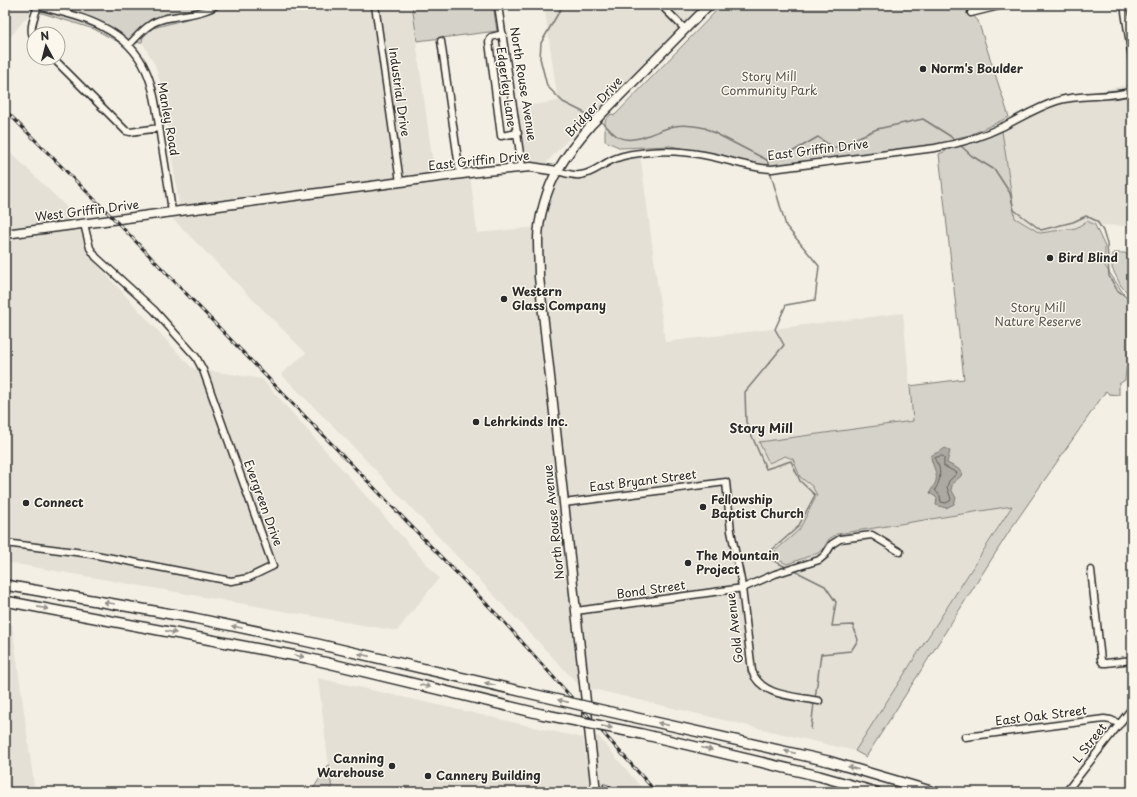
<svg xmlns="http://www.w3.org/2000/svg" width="1137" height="797" font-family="'Playpen Sans',sans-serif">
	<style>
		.built { fill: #e4e0d6 }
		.green { fill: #d5d2c9; stroke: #807e7a }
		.water { fill: #aca9a2; stroke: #787772 }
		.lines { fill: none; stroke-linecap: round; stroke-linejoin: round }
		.shore { stroke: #5f5d5b; stroke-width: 1 }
		.stream { stroke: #787772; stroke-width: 1.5 }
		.minor-casing { stroke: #2b2b2b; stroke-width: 9 }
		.major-casing { stroke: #2b2b2b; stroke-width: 11 }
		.highway-casing { stroke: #2b2b2b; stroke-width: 12 }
		.minor { stroke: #fbf7ec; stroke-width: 6 }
		.major { stroke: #fbf7ec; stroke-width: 8 }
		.highway { stroke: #fbf7ec; stroke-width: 9 }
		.rail-casing { stroke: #2b2b2b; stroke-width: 3 }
		.rail { stroke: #fbf7ec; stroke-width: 1.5; stroke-dasharray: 4.5; stroke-linecap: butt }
		.highway-bridge-casing { stroke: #2b2b2b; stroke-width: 12; stroke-linecap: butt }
		.highway-bridge { stroke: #fbf7ec; stroke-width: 9 }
		.oneway { fill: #93918c }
		.poi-dot { fill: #2b2b2b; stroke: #fbf7ec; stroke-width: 1.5 }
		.labels { text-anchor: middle; stroke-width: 3; stroke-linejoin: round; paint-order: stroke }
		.poi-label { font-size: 12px; font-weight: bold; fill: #2b2b2b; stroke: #fbf7ec; text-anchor: start }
		.park-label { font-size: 12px; fill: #565552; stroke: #fbf7ec }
		.street-label { font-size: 12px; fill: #2b2b2b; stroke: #fbf7ec }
		.neighbourhood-label { font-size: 13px; font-weight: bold; fill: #2b2b2b; stroke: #fbf7ec }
	</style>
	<rect width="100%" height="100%" fill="#f3efe4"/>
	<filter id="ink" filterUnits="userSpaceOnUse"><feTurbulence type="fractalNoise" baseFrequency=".025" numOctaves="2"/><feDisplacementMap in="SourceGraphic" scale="8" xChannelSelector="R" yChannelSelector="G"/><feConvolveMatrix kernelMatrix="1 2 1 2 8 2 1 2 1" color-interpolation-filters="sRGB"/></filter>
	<g filter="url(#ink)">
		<!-- built -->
		<path class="built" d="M5,5H37L5,43Z
			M221,5H411L435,178L470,173L477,233L539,227L557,171L582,175L607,163L640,153L665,342L903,313L913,421L759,442L785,456L793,459L800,477L812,486L817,495L799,530L775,551L823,549L829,539L837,534L1011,506L855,751L584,687L578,684L346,439L281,374L306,353L172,218L316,198V193L180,211L161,85L155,65L142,42L143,37L153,28L213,12Z
			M542,5H702L558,150L542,168L522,167L513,108L558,101L545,12Z
			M1132,84V226L1095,225L1087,221L1076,228L1042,233L1015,218L1002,131L1009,119L1051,100Z
			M5,147L84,224L91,258L192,368L262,379L439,578L397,631L5,562Z
			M5,623L12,624L35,792H5Z
			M318,678L583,738L591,792H332Z
			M595,737H599L645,792H600Z"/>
		<!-- green -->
		<path class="green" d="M37,5H221L213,12L153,28L143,37L142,42L124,45L94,29L32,10Z
			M412,5H493L497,31L417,41Z
			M722,5H964L978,21L1009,117L970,135L956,138L958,147L978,141L1002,131L1015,218L1040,233L1076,228L1087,221L1095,225L1105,247V266L1132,306V361L1131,356L1126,369L1125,380L1119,384V395L1109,394L1106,391L1012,527L866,757L855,751L1012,506L837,534L829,539L823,549L818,553L787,564L775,558V551L799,530L817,495L812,486L800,477L793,459L785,456L769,463L759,442L913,421L910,386L964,379L939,154L946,151L945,143L775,167L761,166L671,146L621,148L605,141V121L611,114L615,115Z
			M1113,253H1125L1132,258V296L1130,295L1121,286L1112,268Z
			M329,764L332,792H311Z"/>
		<!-- water -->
		<path class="water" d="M945,448L950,451L947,463L957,468L962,472L961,476L953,483L951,489L956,498L954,504L946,508L936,505L937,498L930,493C931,489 935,485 936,481C938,472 931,464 931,456C936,452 939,453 945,448Z"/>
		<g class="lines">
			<!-- shore -->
			<path class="shore" d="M942,456L944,457V466L957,473L949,481L947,487L951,499L950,501L946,503L941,502L940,496L935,490C939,482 941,477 939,467C938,463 935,463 935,458Z"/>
			<!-- stream -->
			<path class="stream" d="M563,5L541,43L540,58L547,86L563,102L593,117
				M600,121C608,126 612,135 621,138C637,144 659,129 675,126C684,124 696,126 705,128L767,160L790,153L818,137L834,148L877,129L923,119L950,136L955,141
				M960,145L972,156L995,170L1010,193L1014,210L1041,230L1073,222L1086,216L1097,221L1103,231L1107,244L1109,276L1117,290L1132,301
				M767,160L769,167
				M770,171L786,226L819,266L815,300L786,305L775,329L784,345L745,392L746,422L766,469L791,461L800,481L815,495L798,527L773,549L770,559L788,568
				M793,570L825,586L836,602L832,626L853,625L858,640L851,651L821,654L815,699
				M811,729L814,703"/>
			<defs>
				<path id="minor" d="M34,5C57,11 82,16 103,27C152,52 154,92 161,140C165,164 169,188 172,212
					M375,5L400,182
					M498,5L522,167
					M663,5L665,9L685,29
					M1124,5L1132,58
					M971,13L1003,5
					M503,34L491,37L489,42L501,136L518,133
					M34,38C28,30 35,15 38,6
					M441,41L460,174
					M129,45C136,38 142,30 150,25C167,13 197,18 216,5
					M53,58L126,131L130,132L159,128
					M557,171C565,173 572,176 580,175C591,174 599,167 608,162C617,157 629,154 640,153C661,150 683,151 704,155C727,159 748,168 772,169L935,148C957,144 984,136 1004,126C1022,117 1038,107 1057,101C1081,93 1108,99 1132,91
					M564,503L726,482L731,531L741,580L752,671C761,697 796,696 819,701
					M5,543L91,554L231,581L248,578L273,566L203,370L196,357L154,310L96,257L90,248L84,224
					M1091,570L1101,660L1103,663H1106L1132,660
					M576,611L743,588L775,574L819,560L825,555L832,544L840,539L872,535L900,552
					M965,737L1104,719L1111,720L1120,724
					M1066,792L1132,708"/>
				<path id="major" d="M5,234L485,171L531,167L557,171
					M596,792L539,277C539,265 538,253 538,240C538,220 547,187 558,170C567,154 579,139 591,125L709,5"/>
				<path id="highway" d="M5,585L194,618L309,642L528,693
					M5,601L307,658L541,714
					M628,716L828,761L934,792
					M642,734L819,776L876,792"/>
			</defs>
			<!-- minor casing -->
			<use href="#minor" class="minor-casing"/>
			<!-- major casing -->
			<use href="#major" class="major-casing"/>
			<!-- highway casing -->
			<use href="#highway" class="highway-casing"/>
			<!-- minor -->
			<use href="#minor" class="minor"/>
			<!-- major -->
			<use href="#major" class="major"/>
			<!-- highway -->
			<use href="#highway" class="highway"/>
			<defs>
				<path id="rail" d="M5,110L114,219L505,623L656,792
					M604,785L627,792"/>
			</defs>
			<!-- rail casing -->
			<use href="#rail" class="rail-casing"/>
			<!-- rail -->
			<use href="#rail" class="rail"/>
			<defs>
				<path id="highway-bridge" d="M528,693L628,716
					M541,714L642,734"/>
			</defs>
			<!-- highway-bridge casing -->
			<use href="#highway-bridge" class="highway-bridge-casing"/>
			<!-- highway-bridge -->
			<use href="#highway-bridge" class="highway-bridge"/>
		</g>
		<!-- one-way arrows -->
		<defs><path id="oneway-solid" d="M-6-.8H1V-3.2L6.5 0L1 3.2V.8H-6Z"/></defs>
		<g class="oneway">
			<use href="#oneway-solid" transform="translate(109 603) rotate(-170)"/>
			<use href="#oneway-solid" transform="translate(43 608) rotate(11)"/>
			<use href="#oneway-solid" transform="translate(237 627) rotate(-168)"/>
			<use href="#oneway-solid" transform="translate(171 632) rotate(11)"/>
			<use href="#oneway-solid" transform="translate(364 655) rotate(-167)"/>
			<use href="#oneway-solid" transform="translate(299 656) rotate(11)"/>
			<use href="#oneway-solid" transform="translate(490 684) rotate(-167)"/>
			<use href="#oneway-solid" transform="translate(425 686) rotate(13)"/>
			<use href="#oneway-solid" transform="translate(563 701) rotate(-167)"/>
			<use href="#oneway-solid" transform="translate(663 724) rotate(-167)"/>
			<use href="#oneway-solid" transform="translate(607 727) rotate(11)"/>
			<use href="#oneway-solid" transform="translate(707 749) rotate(14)"/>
			<use href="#oneway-solid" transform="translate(790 752) rotate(-167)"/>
			<use href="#oneway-solid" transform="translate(853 768) rotate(-164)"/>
		</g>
	</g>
	<!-- markers -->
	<g class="poi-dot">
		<circle cx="923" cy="69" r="4"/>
		<circle cx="1050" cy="258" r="4"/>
		<circle cx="504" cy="299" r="4"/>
		<circle cx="476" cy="422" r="4"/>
		<circle cx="26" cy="503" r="4"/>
		<circle cx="703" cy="507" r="4"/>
		<circle cx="688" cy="563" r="4"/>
		<circle cx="392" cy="766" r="4"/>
		<circle cx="428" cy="776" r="4"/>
	</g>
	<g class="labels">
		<!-- poi labels -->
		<g class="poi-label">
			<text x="931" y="73">Norm's Boulder</text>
			<text x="1058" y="262">Bird Blind</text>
			<text x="512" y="296">Western<tspan x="512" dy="14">Glass Company</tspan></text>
			<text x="484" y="426">Lehrkinds Inc.</text>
			<text x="711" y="504">Fellowship<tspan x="711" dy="14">Baptist Church</tspan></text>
			<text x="34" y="507">Connect</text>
			<text x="696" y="560">The Mountain<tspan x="696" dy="14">Project</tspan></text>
			<text x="384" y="763" text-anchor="end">Canning<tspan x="384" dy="14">Warehouse</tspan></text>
			<text x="436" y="780">Cannery Building</text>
		</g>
		<!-- park labels -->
		<g class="park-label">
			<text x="769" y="81">Story Mill<tspan x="769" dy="14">Community Park</tspan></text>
			<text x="1038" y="312">Story Mill<tspan x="1038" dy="14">Nature Reserve</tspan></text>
		</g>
		<!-- street labels -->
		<g class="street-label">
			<text transform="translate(523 84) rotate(81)" y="4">North Rouse Avenue</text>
			<text transform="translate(506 87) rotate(82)" y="4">Edgerley Lane</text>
			<text transform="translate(399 92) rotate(82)" y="4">Industrial Drive</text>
			<text transform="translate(594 107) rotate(-47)" y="4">Bridger Drive</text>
			<text transform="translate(168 119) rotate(80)" y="4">Manley Road</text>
			<text transform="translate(818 150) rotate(-7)" y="4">East Griffin Drive</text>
			<text transform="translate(479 161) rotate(-6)" y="4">East Griffin Drive</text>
			<text transform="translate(87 211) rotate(-7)" y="4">West Griffin Drive</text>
			<text transform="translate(643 481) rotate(-7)" y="4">East Bryant Street</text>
			<text transform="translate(263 503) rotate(70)" y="4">Evergreen Drive</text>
			<text transform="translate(554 522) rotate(-96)" y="4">North Rouse Avenue</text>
			<text transform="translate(651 590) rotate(-8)" y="4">Bond Street</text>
			<text transform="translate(735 628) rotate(-97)" y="4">Gold Avenue</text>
			<text transform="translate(1041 716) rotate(-7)" y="4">East Oak Street</text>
			<text transform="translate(1090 743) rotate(-52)" y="4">L Street</text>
		</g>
		<!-- neighbourhood labels -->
		<g class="neighbourhood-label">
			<text x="761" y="433">Story Mill</text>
		</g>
	</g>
	<!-- margin -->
	<rect width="1137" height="797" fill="none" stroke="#fbf7ec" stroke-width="20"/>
	<rect x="10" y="10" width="1117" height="777" fill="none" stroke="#2b2b2b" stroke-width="1.5" filter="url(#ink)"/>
	<!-- north arrow -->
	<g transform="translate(46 46) rotate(353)"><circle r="19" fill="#fbf7ec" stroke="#a8a59f"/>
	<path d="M0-3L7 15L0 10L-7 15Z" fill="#2b2b2b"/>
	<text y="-6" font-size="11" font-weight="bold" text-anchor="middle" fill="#2b2b2b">N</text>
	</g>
</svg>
